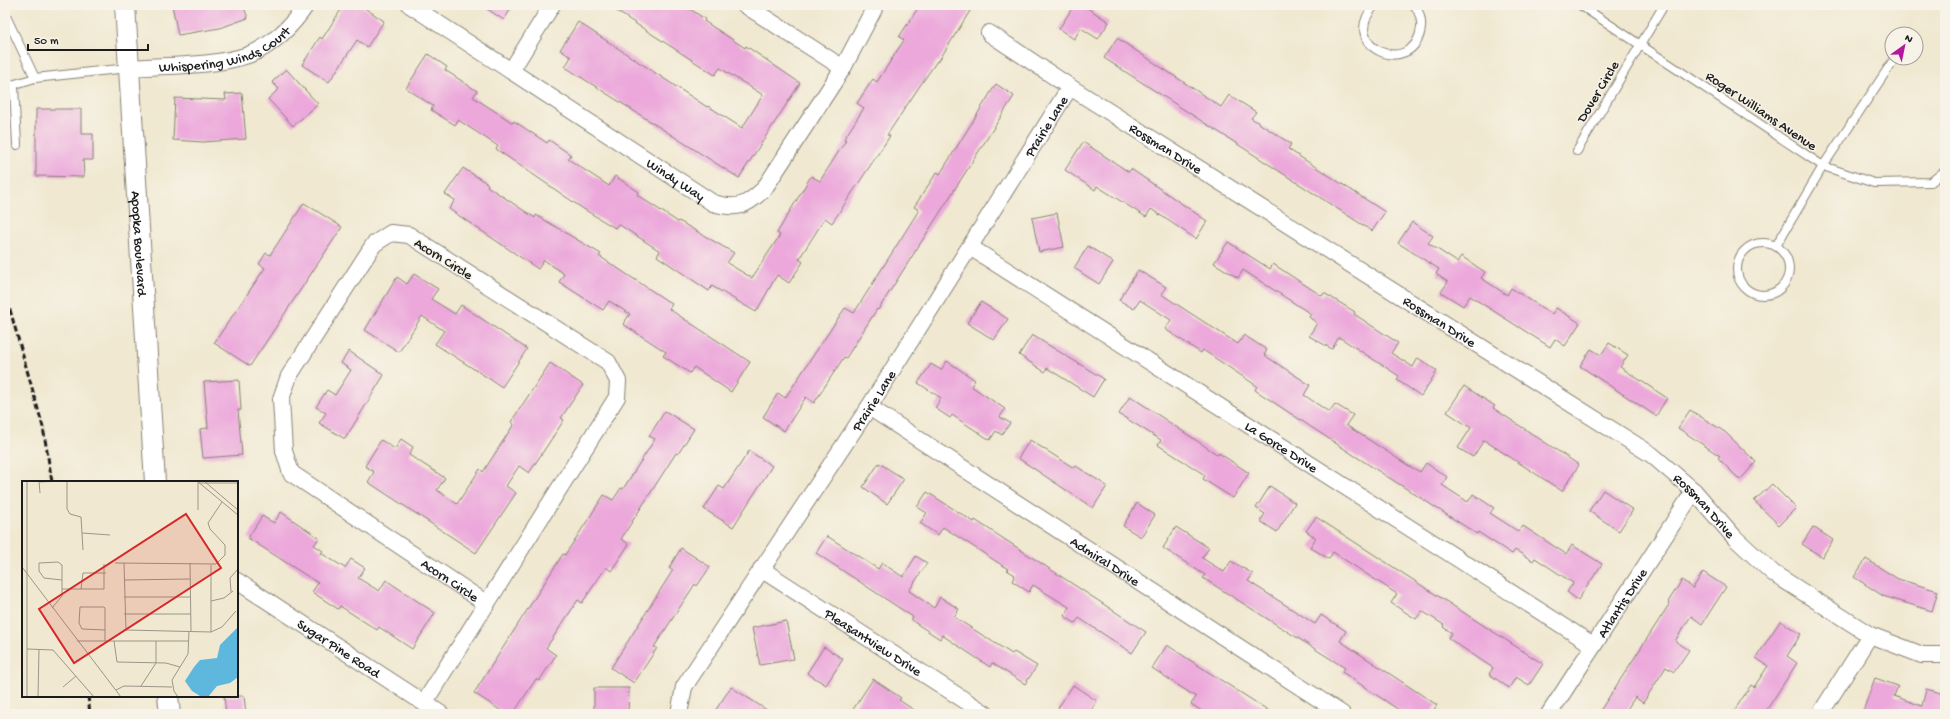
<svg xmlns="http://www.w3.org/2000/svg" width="1950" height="719" font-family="'Gochi Hand',sans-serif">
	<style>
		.building { fill: #eca8db }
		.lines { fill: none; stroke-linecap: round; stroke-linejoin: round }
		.service-casing { stroke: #868276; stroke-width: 10 }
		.minor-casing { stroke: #868276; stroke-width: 18 }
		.tertiary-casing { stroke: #868276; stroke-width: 22 }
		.service { stroke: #fff; stroke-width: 8 }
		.minor { stroke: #fff; stroke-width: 16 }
		.tertiary { stroke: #fff; stroke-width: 20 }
		.rail { stroke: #1c1c1c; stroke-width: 3; stroke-dasharray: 6 3; stroke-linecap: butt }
		.labels { text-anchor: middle; stroke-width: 3; stroke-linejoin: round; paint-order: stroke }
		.street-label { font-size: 14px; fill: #1c1c1c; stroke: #f7f3e8 }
		.inset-road { fill: none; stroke: #9b9688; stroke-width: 1 }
		.view { fill: #d62828; fill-opacity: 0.15; stroke: #d62828; stroke-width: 2 }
		.inset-edge { fill: none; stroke: #1c1c1c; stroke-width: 2 }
	</style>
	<rect width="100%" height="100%" fill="#f7f3e8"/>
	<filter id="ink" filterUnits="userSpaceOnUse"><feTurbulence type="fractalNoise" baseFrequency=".025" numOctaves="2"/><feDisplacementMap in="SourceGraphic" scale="8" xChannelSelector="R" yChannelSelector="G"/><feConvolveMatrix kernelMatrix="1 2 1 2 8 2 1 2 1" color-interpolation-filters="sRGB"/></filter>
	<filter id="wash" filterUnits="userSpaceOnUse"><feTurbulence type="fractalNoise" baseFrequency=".012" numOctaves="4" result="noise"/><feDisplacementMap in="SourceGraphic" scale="16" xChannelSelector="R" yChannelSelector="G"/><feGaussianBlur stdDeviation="0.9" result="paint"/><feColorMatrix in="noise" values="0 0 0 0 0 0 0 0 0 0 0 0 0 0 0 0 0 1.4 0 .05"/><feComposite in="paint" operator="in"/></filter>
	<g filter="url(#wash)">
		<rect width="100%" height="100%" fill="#f0e8d0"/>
		<g id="blocks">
			<!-- building -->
			<path class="building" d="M172,5H243L248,18L220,28L178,35Z
				M344,5H360L384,21L367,47L357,40L329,82L302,65L320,37L322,39Z
				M481,5H513L504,20Z
				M607,5H684L705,19L704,21L745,48L746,46L800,83L739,178L565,67L571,57L560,50L578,22L707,107L708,106L742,128L763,95L720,68L715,75Z
				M920,5H962L970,11L938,62L937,61L915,93L887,135L890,136L832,223L825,218L799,259L803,262L789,283L777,275L756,312L712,286L709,291L657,256L660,251L618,224L615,228L582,208L496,149L498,146L458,120L455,125L431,110L433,106L406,88L428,54L447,67L445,70L477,91L473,97L513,123L514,121L547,143L549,140L571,155L568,159L609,186L615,176L639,192L637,195L678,222L679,221L734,253L727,263L752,278L780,235L777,233L811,176L820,181L846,140L844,139L864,108L857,103L873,79L877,82L904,40L899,37Z
				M1074,5H1083L1109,22L1098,39L1081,28L1074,39L1059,29Z
				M1117,38L1221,107L1229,95L1256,112L1251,118L1291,144L1288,149L1385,212L1372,231L1104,58Z
				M286,69L318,104L293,126L268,99L279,89L272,82Z
				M996,84L1014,96L878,310L877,309L846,358L844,357L814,403L806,397L784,431L763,417L778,393L785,398L845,308L854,313L919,210L914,207L937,172L940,174Z
				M242,93L246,139L203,142L173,140L175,98L226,100L225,94Z
				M36,109H81V134H93V160H83L84,177L36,176Z
				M1083,142L1129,172L1131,169L1207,221L1196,239L1151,209L1146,217L1097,186L1095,190L1065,170Z
				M463,168L488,184L487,186L535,218L536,215L601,254L599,256L672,304L669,309L750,362L731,392L694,367L690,373L663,356L666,352L623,324L630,314L609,301L603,310L559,282L564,274L544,260L538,269L449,209L455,200L445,194Z
				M304,203L342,227L250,366L214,343L265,268L259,264L266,253L270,255Z
				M1057,213L1064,247L1039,252L1032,218Z
				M1412,222L1433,236L1428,243L1457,262L1461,256L1485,272L1481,278L1507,295L1511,288L1552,314L1556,308L1580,323L1565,346L1555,339L1550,347L1470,296L1463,306L1441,292L1448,282L1436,274L1439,269L1398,243Z
				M1228,242L1270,269L1273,264L1322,296L1324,293L1355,312L1354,314L1398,343L1391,353L1413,367L1418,358L1437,371L1421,396L1397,380L1399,376L1339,337L1332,349L1309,336L1317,323L1309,317L1311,314L1243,270L1238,278L1214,263Z
				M1088,246L1113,262L1099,284L1074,268Z
				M1138,270L1166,287L1161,294L1238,344L1244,335L1267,350L1264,355L1310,385L1304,395L1329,412L1335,404L1353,415L1346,425L1409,466L1420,472L1426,463L1447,477L1442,485L1468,502L1473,494L1494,508L1490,513L1519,532L1523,526L1566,554L1572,545L1602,564L1578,600L1567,592L1573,583L1535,558L1533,561L1515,550L1512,554L1478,532L1477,534L1352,454L1255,390L1257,386L1203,350L1201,353L1165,329L1171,320L1140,300L1134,309L1119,300Z
				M414,274L438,289L431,299L455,314L461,305L527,349L502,387L435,344L444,331L422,316L399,352L365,330L397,277L407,284Z
				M981,302L1008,319L994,340L967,323Z
				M1032,335L1104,379L1093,397L1047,368L1045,372L1019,355Z
				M1609,343L1628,355L1620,367L1667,398L1656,416L1580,366L1591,349L1601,355Z
				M349,351L384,375L345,439L319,423L326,413L316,407L327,390L335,395L351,370L341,363Z
				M947,361L975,380L971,386L1005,409L1000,417L1010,423L1002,435L996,431L990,440L952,415L950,418L935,408L941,398L918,383L931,364L941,370Z
				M550,363L583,385L561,418L564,420L529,473L519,466L506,486L516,493L476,553L368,482L374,472L365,466L381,440L395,449L401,439L413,447L409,455L445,478L437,490L457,504L480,469L483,472L514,424L511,422Z
				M239,380L241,410H238L242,455L203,458L200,429L208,428L204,382Z
				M1464,386L1495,406L1493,408L1579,465L1562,491L1484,440L1473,457L1458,448L1471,428L1447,412Z
				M1130,396L1218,455L1219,453L1249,473L1233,498L1203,479L1205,475L1158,445L1161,440L1119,414Z
				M1690,410L1725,432L1756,462L1740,480L1718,458L1720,456L1678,428Z
				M665,411L694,429L678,454L676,453L621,539L629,544L611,571L606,567L582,603L578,600L546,648L556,655L539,681L536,679L513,714H506L474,693L563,554L565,555L604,495L613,500L621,488L623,489L655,439L649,436Z
				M1030,440L1074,468L1076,466L1107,486L1093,508L1018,458Z
				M749,451L772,466L733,527L704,509L719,486L724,489Z
				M879,463L904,479L887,504L863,487Z
				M1772,484L1796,508L1779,525L1754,501Z
				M1270,486L1295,503L1277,532L1260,521L1265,514L1256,508Z
				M1603,490L1633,510L1619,531L1589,511Z
				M927,492L974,522L975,520L1146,632L1132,653L1079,618L1075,623L1064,616L1069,607L1033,585L1029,592L1012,581L1015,575L1007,570L1008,569L943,527L938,535L920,523L927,513L917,507Z
				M1137,503L1155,515L1141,537L1123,526Z
				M281,512L319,538L314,545L323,551L321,553L345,568L351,559L365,568L358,578L379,591L386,580L435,613L412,649L379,627L377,630L340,606L338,609L312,592L318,583L248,538L262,516L274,523Z
				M1316,517L1543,664L1529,685L1516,677L1509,688L1489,674L1493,668L1448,638L1452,633L1443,627L1444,625L1422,611L1416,619L1391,603L1397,594L1333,552L1329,559L1310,547L1316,538L1306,531Z
				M1176,527L1209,548L1202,558L1224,572L1231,561L1253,574L1248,581L1315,624L1321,615L1346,631L1340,641L1437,705L1431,714H1405L1342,672L1345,668L1203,578L1205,575L1163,548Z
				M1813,527L1833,540L1822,557L1802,544Z
				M827,536L878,569L882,563L903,577L916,556L927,563L909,591L934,608L940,597L959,609L954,617L1012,654L1014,652L1037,666L1025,684L992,663L990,667L942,635L940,639L911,620L913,617L816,553Z
				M681,548L710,567L697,586L695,584L654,647L657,648L634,683L611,668L673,570L669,568Z
				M1866,559L1898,579L1938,591L1932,611L1883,596L1854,577Z
				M1703,572L1726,587L1702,624L1691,616L1675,641L1689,650L1674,672L1666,667L1643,703L1635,697L1624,714H1598L1670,603L1668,602L1682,580L1693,588Z
				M786,621L794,659L760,665L752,628Z
				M1780,621L1801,634L1787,656L1797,663L1764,714H1732L1751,685L1754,687L1768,666L1756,658Z
				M1167,645L1202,668L1274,714H1206L1191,704L1196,697L1152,668Z
				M824,647L843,659L826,685L807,673Z
				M1875,678L1898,686L1894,696L1922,706L1926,689L1945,694V714H1873L1863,711Z
				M873,679L901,698L899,700L920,714H850Z
				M1073,685L1097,701L1089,714H1066L1058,708Z
				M731,687L773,714H713Z
				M594,688H629L628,714H594Z
				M224,696H244L246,714H226Z"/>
		</g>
	</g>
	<g filter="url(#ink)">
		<use href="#blocks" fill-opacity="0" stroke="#868276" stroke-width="1"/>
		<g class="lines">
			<defs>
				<path id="service" d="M1375,5C1336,48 1414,79 1421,28C1422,21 1419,10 1414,5
					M1580,5L1823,166L1874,183L1931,182L1945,171
					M5,14L35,78
					M14,86L17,145
					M5,87L35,78L128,68
					M1577,151L1664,5
					M1737 269a26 26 0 1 1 52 0a26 26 0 1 1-52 0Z
					M1776,246L1823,166L1893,61"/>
				<g id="minor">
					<path id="s1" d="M410,5L713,203C738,210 746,206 764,189L843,68L876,5"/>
					<path d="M745,5L843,68"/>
					<path id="s2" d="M989,33L1070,87L1652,455L1694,491L1735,538L1773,573L1870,635L1922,655H1945"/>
					<path id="s3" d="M129,68C166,65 213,67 248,55C271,47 293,25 306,5"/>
					<path d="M511,71L552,5"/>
					<path id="s4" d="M970,247L1593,645"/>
					<path id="s5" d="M869,407L1342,714"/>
					<path id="s6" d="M761,569L986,714"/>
					<path id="s7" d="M237,581L441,714"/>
					<path id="s8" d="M424,703L617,397L618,381L608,362L409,235L391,233L374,244L289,376L281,399L284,451L291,473L487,604"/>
					<path id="s9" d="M679,714L684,687L869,407L1070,87"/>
					<path id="s10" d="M1549,714L1694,491"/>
					<path d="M1820,714L1870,635"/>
				</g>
				<g id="tertiary">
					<path id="s11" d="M125,5L155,482"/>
					<path d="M168,696L170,714"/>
				</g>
			</defs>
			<!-- service casing -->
			<use href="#service" class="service-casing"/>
			<!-- minor casing -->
			<use href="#minor" class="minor-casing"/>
			<!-- tertiary casing -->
			<use href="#tertiary" class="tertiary-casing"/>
			<!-- service -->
			<use href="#service" class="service"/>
			<!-- minor -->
			<use href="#minor" class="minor"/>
			<!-- tertiary -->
			<use href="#tertiary" class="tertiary"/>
			<!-- rail -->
			<path class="rail" d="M5,292L43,427L52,482
				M88,696L90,714"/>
		</g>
	</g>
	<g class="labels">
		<!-- street labels -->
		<g class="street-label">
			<text dy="5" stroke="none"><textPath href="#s3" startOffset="99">Whispering Winds Court</textPath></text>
			<text transform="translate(1597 91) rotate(-59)" y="5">Dover Circle</text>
			<text transform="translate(1762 110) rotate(34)" y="5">Roger Williams Avenue</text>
			<text dy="5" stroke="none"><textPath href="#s9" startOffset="695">Prairie Lane</textPath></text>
			<text dy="5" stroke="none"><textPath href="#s2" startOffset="211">Rossman Drive</textPath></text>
			<text dy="5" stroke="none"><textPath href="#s1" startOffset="318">Windy Way</textPath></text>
			<text dy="5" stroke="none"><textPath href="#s11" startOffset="239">Apopka Boulevard</textPath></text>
			<text transform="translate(444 258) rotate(32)" y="5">Acorn Circle</text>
			<text dy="5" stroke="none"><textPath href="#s2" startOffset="535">Rossman Drive</textPath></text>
			<text dy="5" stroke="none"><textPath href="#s9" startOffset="371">Prairie Lane</textPath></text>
			<text dy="5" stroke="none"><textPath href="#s4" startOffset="370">La Gorce Drive</textPath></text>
			<text dy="5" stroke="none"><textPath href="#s2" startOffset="859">Rossman Drive</textPath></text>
			<text dy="5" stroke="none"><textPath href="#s5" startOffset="282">Admiral Drive</textPath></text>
			<text dy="5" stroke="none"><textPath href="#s8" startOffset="1122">Acorn Circle</textPath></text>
			<text dy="5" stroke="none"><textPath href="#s10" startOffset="133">Atlantis Drive</textPath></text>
			<text dy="5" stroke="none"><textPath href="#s6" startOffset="134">Pleasantview Drive</textPath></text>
			<text dy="5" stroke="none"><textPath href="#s7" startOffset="122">Sugar Pine Road</textPath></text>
		</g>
	</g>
	<!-- overview -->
	<g transform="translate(22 481)">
		<rect width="216" height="216" fill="#f0e8d0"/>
		<path d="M216,146V196L208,202L195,205L186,216L178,215L170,210L163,200L172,186L178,179L195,177L198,164Z" fill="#5eb7dc"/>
		<path class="inset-road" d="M17,0L18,12M45,0V28L48,33L59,36L61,69M175,0L216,34M182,0L216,29M17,1L42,0M177,2H216M176,29V1M60,52L88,54M93,82L194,83L203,74V64L188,48L186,42L200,21M102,82L104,149L189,151L200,146L214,130M168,82L169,150M189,84V151M0,86L99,216M102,99L168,98M40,108H82V83M59,108L61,92H84M209,111L208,97L216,88M102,116H168M189,120L202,117L211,110M30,127L40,115V84L36,81L17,82V90L22,97L40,99M102,133H169M83,149L60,148L57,142L58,126H82L83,127V160M55,160H166M92,160L95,181L144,182L158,186M5,168L31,169L72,216M119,205L134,182V160M41,206L54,195M94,209L102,205L150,206M5,216V0M16,216L17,168M156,216L152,210L150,199L166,173L167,150"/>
		<path class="view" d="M164,33L199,87L52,182L17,128Z"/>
		<rect width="216" height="216" class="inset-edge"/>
	</g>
	<!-- margin -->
	<rect width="1950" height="719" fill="none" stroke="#f7f3e8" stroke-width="20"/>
	<!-- north arrow -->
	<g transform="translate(1904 46) rotate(33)"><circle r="19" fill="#f7f3e8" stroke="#9f9d96"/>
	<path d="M0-3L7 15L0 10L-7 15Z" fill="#b5179e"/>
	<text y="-6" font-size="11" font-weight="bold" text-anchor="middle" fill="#1c1c1c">N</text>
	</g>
	<!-- scale -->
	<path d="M28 44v6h120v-6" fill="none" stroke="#1c1c1c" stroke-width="2"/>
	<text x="34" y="44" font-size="12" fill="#1c1c1c" stroke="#f7f3e8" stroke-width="3" paint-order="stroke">50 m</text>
</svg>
